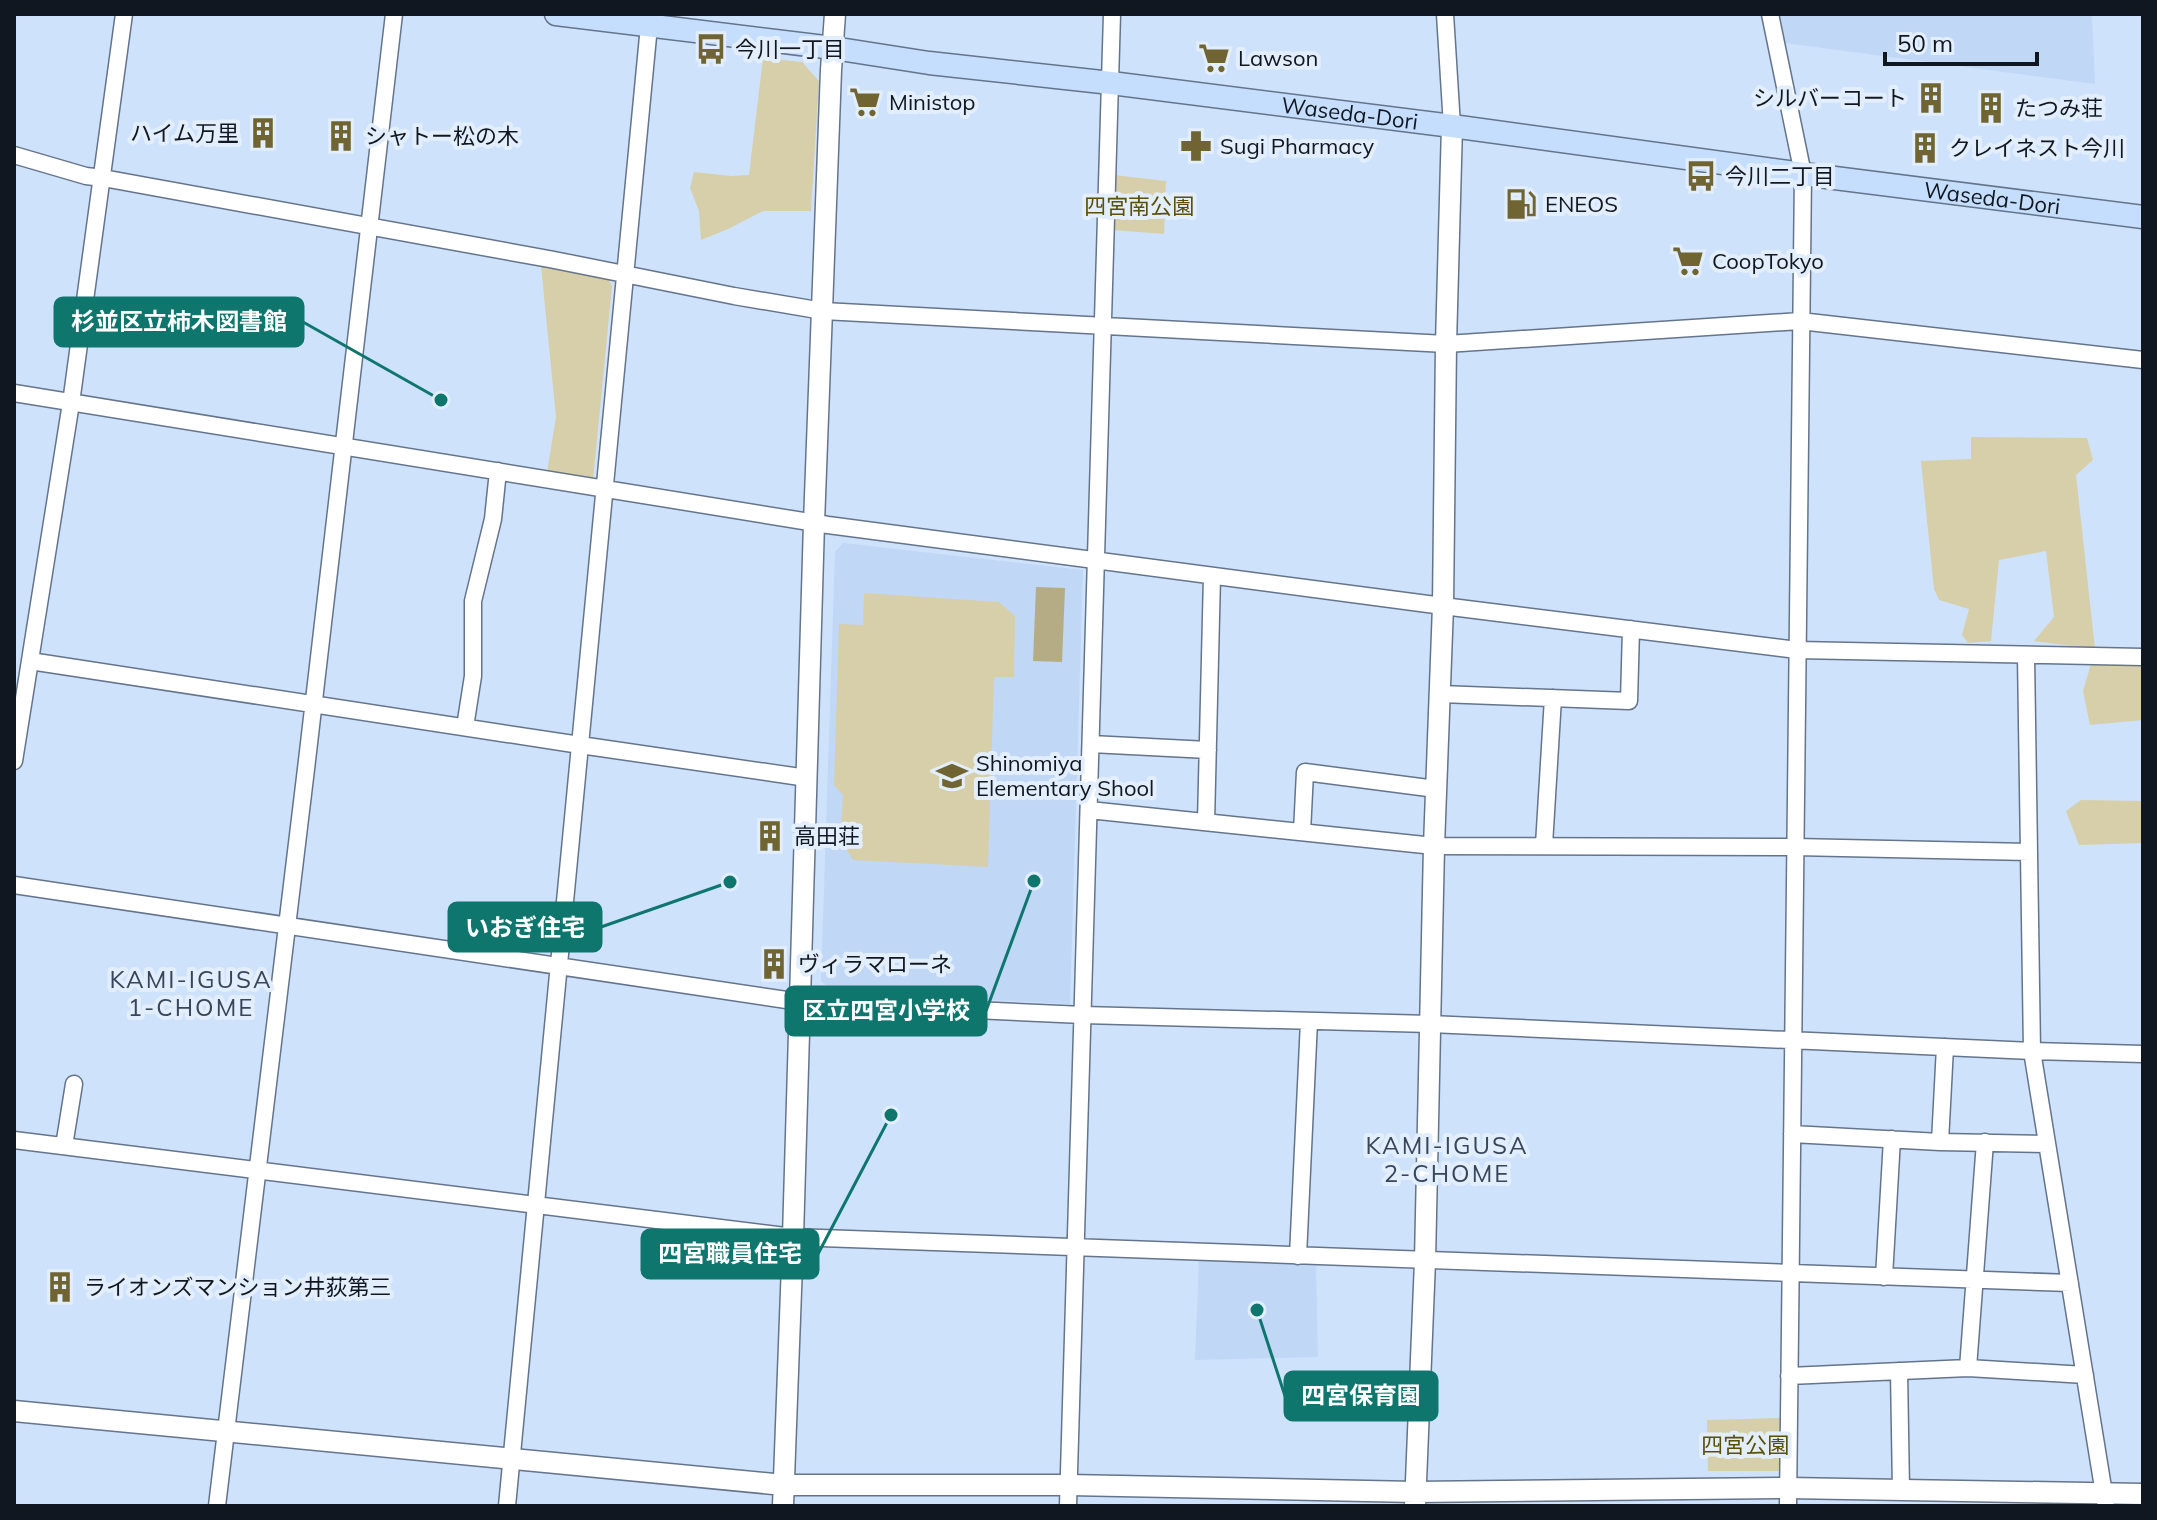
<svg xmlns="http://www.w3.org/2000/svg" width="2157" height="1520" font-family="Mulish,'Noto Sans JP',sans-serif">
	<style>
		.built { fill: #c0d7f6 }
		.green { fill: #d7cfa9 }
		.water { fill: #b5ac85 }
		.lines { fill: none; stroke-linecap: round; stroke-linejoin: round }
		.minor-casing { stroke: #64748a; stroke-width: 19 }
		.tertiary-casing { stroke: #64748a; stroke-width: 23 }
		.secondary-casing { stroke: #64748a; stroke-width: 25 }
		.minor { stroke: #fff; stroke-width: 16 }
		.tertiary { stroke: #fff; stroke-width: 20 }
		.secondary { stroke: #c6defd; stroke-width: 22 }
		.labels { text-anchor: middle; stroke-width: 8; stroke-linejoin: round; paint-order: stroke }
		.poi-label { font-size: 22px; fill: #111720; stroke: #e3eefd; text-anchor: start }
		.street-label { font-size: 22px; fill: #111720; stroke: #e3eefd }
		.park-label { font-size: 22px; fill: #5b4e06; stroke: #e3eefd }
		.neighbourhood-label { font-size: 24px; letter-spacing: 2px; fill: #37465a; stroke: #e3eefd }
		.leader { fill: none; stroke: #0f766e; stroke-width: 3 }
		.callout-dot { fill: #0f766e; stroke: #e3eefd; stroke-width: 3 }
		.callout { fill: #0f766e; stroke: #0f766e; stroke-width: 3 }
		.callout-label { font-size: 24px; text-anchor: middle; font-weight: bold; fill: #fff }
	</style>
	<rect width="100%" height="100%" fill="#cfe2fb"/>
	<!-- built -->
	<path class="built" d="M1778,14H2092L2095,84L1785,43Z
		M843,543L1083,570L1070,1004L833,992L821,981L835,552Z
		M1199,1259L1316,1263L1318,1357L1195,1360Z"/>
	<!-- green -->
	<path class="green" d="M763,58L802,62L819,81L811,211H763L728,229L701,240L699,211L690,188L694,172L731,176L749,175Z
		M1114,175L1166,181L1164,234L1113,230Z
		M541,266L609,280L612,286L593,480L547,472L556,417Z
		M1971,437L2087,438L2093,460L2076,475L2095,649L2034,641L2054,617L2046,551L1999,560L1991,641L1968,643L1962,635L1969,609L1939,600L1934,589L1921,461L1971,459Z
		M864,593L999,602L1015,616L1014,677H994L988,867L853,860L840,839L843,795L834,785L839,624L863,625Z
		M2091,664H2143V720L2090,725L2083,691Z
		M2081,800L2143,801V843L2079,845L2066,811Z
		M1783,1418V1471H1708L1707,1420Z"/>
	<!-- water -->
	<path class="water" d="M1036,587L1065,588L1062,662L1033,661Z"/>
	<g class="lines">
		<defs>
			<path id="minor" d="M1445,14L1452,126
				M1770,14L1803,174L1788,1506
				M14,155L86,176L103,178L549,259L734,296L823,311L1446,344L1800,321L2143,360
				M14,393L828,525L1443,606L1797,650L2143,657
				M2026,656L2032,1051L2106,1506
				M30,661L580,745L807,778
				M1440,694L1629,701L1631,629
				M465,727L473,676V601L493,519L498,471
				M1091,744L1208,750
				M14,761L71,403L124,14
				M1089,810L1434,846L1795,847L2029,852
				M1206,822L1212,576
				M1302,832L1305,772L1436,789
				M1544,845L1553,698
				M14,885L800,1002L1083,1015L1430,1024L2032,1051L2143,1054
				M1792,1134L1940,1142L2047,1144
				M14,1140L793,1237L2070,1283
				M1940,1142L1945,1047
				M64,1146L74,1084
				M1298,1256L1309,1021
				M1884,1277L1892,1139
				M1968,1368L1985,1142
				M1899,1371L1901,1490
				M1789,1376L1968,1368L2085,1375
				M217,1506L306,769L394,14
				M507,1506L649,26
				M1068,1506L1112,14"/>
			<path id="tertiary" d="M14,1411L784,1485H1069L1415,1492L1788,1488L2143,1494
				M783,1506L793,1237L814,523L831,70L835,14
				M1415,1506L1425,1261L1434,846L1443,606L1446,344L1452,126"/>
			<g id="secondary">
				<path id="s1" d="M556,14L833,48L929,63L1111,83L1452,126L1803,174L2143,217"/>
			</g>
		</defs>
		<!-- minor casing -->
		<use href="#minor" class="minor-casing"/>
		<!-- tertiary casing -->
		<use href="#tertiary" class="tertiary-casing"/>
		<!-- secondary casing -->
		<use href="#secondary" class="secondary-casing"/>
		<!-- minor -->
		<use href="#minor" class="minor"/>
		<!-- tertiary -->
		<use href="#tertiary" class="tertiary"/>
		<!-- secondary -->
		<use href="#secondary" class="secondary"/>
	</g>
	<!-- icons -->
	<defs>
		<symbol id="bus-bare" viewBox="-9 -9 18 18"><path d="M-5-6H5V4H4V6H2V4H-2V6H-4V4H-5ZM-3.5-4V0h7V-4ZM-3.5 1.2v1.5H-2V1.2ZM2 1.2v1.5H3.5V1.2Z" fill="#706532" stroke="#e3eefd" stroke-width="2.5" paint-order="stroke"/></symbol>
		<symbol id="supermarket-bare" viewBox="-9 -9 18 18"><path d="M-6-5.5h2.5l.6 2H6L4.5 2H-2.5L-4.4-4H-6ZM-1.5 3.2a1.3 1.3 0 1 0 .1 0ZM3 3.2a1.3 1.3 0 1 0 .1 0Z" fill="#706532" stroke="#e3eefd" stroke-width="2.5" paint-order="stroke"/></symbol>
		<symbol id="building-bare" viewBox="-9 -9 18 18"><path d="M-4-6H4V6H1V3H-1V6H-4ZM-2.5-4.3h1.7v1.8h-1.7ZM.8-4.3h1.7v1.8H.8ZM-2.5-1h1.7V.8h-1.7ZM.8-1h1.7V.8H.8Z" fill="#706532" stroke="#e3eefd" stroke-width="2.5" paint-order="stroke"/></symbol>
		<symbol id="pharmacy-bare" viewBox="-9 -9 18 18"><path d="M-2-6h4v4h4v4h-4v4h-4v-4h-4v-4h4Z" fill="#706532" stroke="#e3eefd" stroke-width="2.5" paint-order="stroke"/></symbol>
		<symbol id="fuel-bare" viewBox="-9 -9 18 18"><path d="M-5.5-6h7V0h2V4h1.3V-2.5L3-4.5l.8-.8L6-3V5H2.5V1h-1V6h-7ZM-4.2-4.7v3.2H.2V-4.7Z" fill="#706532" stroke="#e3eefd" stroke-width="2.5" paint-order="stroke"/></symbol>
		<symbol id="school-bare" viewBox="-9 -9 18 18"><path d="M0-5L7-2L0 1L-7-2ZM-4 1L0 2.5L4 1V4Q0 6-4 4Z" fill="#706532" stroke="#e3eefd" stroke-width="2.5" paint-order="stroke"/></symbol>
	</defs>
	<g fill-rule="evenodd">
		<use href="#bus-bare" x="689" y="27" width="44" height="44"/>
		<use href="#supermarket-bare" x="1192" y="36" width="44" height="44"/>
		<use href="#building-bare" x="1909" y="76" width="44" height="44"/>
		<use href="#supermarket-bare" x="843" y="80" width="44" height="44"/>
		<use href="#building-bare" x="1969" y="86" width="44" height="44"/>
		<use href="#building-bare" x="241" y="111" width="44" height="44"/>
		<use href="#building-bare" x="319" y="114" width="44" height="44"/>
		<use href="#pharmacy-bare" x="1174" y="124" width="44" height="44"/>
		<use href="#building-bare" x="1903" y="126" width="44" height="44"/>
		<use href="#bus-bare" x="1679" y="154" width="44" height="44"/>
		<use href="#fuel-bare" x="1499" y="182" width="44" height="44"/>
		<use href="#supermarket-bare" x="1666" y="239" width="44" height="44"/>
		<use href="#school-bare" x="930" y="754" width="44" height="44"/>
		<use href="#building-bare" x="748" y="814" width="44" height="44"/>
		<use href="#building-bare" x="752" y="942" width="44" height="44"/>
		<use href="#building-bare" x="38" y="1265" width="44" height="44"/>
	</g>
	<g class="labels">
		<!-- poi labels -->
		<g class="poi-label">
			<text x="735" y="57">今川一丁目</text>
			<text x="1238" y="66">Lawson</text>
			<text x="1907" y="106" text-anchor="end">シルバーコート</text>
			<text x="889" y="110">Ministop</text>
			<text x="2015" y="116">たつみ荘</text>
			<text x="239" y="141" text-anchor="end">ハイム万里</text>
			<text x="365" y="144">シャトー松の木</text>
			<text x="1220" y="154">Sugi Pharmacy</text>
			<text x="1949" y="156">クレイネスト今川</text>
			<text x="1725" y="184">今川二丁目</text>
			<text x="1545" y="212">ENEOS</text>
			<text x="1712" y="269">CoopTokyo</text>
			<text x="976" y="771">Shinomiya<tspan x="976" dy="25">Elementary Shool</tspan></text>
			<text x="794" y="844">高田荘</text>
			<text x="798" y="972">ヴィラマローネ</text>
			<text x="84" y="1295">ライオンズマンション井荻第三</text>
		</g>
		<!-- street labels -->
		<g class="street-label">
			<text dy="8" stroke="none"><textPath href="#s1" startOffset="800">Waseda-Dori</textPath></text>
			<text dy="8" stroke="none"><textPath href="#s1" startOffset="1448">Waseda-Dori</textPath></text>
		</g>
		<!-- park labels -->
		<g class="park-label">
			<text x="1139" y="214">四宮南公園</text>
			<text x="1745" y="1453">四宮公園</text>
		</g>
		<!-- neighbourhood labels -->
		<g class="neighbourhood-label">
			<text x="191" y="988">KAMI-IGUSA<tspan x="191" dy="28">1-CHOME</tspan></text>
			<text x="1447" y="1154">KAMI-IGUSA<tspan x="1447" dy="28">2-CHOME</tspan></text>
		</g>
	</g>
	<!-- callouts -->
	<path class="leader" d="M441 400L303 322M730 882L601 927M1034 881L986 1011M891 1115L818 1254M1257 1310L1285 1396"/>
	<g class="callout-dot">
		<circle cx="441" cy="400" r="8"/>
		<circle cx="730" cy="882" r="8"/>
		<circle cx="1034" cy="881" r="8"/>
		<circle cx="891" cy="1115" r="8"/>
		<circle cx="1257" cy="1310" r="8"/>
	</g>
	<g class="callout">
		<rect x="55" y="298" width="248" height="48" rx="8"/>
		<rect x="449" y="903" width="152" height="48" rx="8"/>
		<rect x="786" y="987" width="200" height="48" rx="8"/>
		<rect x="642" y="1230" width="176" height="48" rx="8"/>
		<rect x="1285" y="1372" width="152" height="48" rx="8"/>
	</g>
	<g class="callout-label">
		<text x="179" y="330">杉並区立柿木図書館</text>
		<text x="525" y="936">いおぎ住宅</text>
		<text x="886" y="1019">区立四宮小学校</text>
		<text x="730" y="1262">四宮職員住宅</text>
		<text x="1361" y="1404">四宮保育園</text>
	</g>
	<!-- border -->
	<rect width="2157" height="1520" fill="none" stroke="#111720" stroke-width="32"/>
	<!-- scale -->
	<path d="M1885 52v12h152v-12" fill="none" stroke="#111720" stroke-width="4"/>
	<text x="1897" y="52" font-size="24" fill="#111720" stroke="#e3eefd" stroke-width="6" paint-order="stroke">50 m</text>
</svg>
